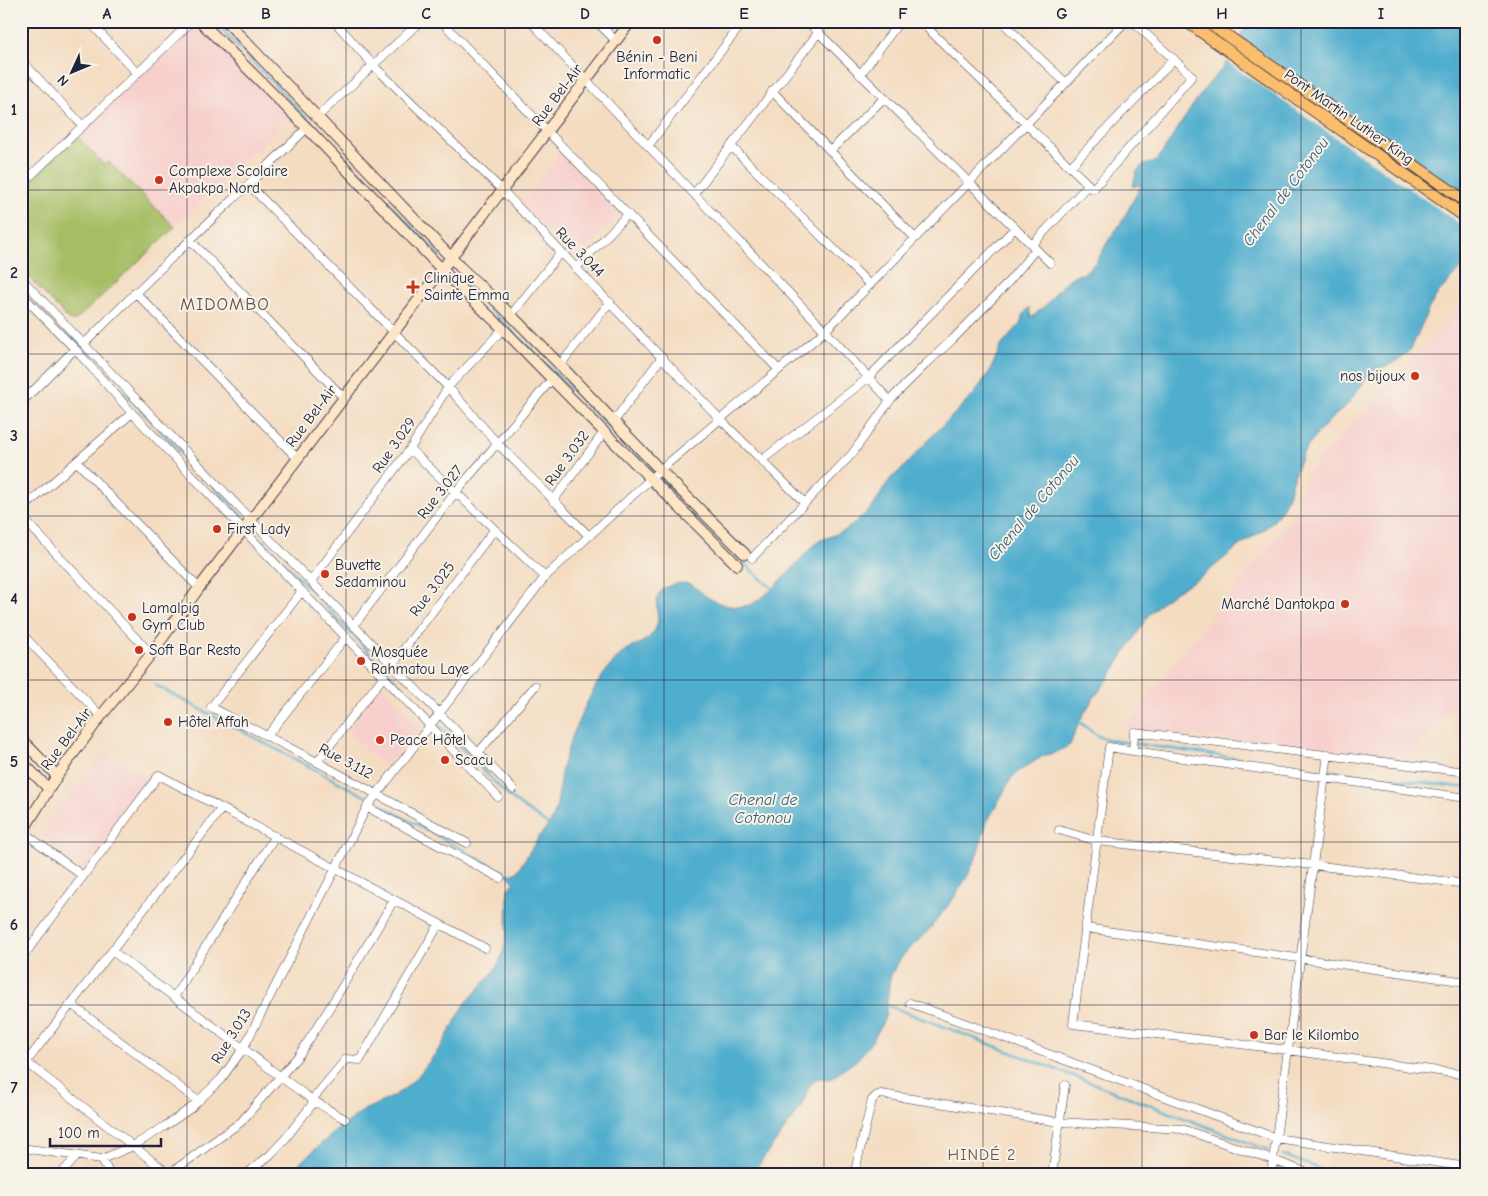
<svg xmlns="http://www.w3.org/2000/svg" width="1488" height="1196" font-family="'Comic Neue',sans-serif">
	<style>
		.built { fill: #f7d0cd }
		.green { fill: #a6be63; stroke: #64704f }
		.water { fill: #4fadce; stroke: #386884 }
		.pier { fill: #f4dcc1 }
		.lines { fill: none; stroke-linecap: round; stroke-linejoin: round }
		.stream { stroke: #4fadce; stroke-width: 2.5 }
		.street-casing { stroke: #423e4f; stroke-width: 9 }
		.secondary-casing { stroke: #423e4f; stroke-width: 12 }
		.primary-casing { stroke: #423e4f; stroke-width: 13 }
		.street { stroke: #fff; stroke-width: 8 }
		.secondary { stroke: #fde5c5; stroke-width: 10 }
		.primary { stroke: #fabe6d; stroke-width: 11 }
		.grid { fill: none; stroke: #22223b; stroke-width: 1; stroke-opacity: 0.55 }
		.poi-dot { fill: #c8321e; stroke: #f7f3e8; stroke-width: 2 }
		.labels { text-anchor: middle; stroke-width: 4; stroke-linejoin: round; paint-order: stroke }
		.poi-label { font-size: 15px; fill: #22223b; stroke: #f7f3e8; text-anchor: start }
		.street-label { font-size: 15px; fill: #22223b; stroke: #f7f3e8 }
		.water-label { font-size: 16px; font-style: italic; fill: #345a76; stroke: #f7f3e8 }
		.neighbourhood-label { font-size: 16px; letter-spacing: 1px; fill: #67504d; stroke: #f7f3e8 }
		.quarter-label { font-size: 18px; letter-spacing: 1px; fill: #67504d; stroke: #f7f3e8 }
		.neatline { fill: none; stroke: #22223b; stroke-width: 2 }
		.grid-label { font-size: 16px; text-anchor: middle; font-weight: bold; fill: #22223b }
	</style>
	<rect width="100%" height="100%" fill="#f7f3e8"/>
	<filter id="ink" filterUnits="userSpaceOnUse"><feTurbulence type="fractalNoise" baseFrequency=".02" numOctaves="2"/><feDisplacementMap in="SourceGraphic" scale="10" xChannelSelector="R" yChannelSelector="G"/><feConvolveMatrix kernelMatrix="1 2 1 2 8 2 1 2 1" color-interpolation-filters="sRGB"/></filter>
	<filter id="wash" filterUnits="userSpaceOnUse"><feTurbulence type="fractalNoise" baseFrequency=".0096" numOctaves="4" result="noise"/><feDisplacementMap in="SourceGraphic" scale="20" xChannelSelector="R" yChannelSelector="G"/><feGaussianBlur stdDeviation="1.12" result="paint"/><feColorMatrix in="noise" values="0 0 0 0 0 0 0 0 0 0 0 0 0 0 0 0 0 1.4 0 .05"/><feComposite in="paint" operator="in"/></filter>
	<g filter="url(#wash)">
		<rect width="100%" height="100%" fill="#f4dcc1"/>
		<!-- built -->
		<path class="built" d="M196,21L290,116L175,227L109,163L106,166L76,135Z
			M559,154L620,215L576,257L522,204Z
			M1467,298V689L1408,759L1123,728L1291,519L1305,476Z
			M380,687L421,726L408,740H407L403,744L404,745L386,767L365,750V748L350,735V733L348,730Z
			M103,753L150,778L85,870L39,836Z"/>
		<!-- green -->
		<path class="green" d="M76,135L105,166L109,162L175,227L76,320L70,321L21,269V189Z"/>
		<!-- water -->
		<path class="water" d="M1252,21H1467V259L1463,266L1438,293L1429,308L1411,349L1402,358L1389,365L1375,370L1369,375L1347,405L1329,421L1317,434L1302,455L1292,481L1288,496L1282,509L1273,522L1263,530L1239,546L1216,565L1201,577L1176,591L1160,603L1148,616L1109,678L1093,699L1079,722L1070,745L1057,752L1043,756L1018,772L1011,779L987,822L976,858L968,875L954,898L929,930L905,953L895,967L890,978L885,1017L880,1028L872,1041L858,1059L832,1078L828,1079L818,1078C807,1084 806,1098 800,1109L751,1175H286L338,1129L364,1110L392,1097L404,1089L418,1076L429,1062L442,1045L465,1004L492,974L499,963L504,950L507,931L508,889L514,882L507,874L516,873C524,861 531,849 538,838C542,831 549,827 552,820C560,804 558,785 562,768C569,742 583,707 597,684C605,672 615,658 627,650C635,645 646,642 652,634C666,618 648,603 663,589C670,584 684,581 692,585C696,587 699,591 703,594C717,604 733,610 749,605C768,599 798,561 813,546L819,541L846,530L872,508L890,479L902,469L934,434L974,394L990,371L1001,346L1020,324L1024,314L1029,307L1031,318L1046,305L1064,283L1075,275L1083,274L1096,262L1108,241L1121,223L1142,184L1133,187C1135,177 1136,166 1147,164C1153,163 1154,163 1158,159L1193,105L1209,83L1223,68L1243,31Z"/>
		<!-- pier -->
		<path class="pier" d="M1237,36L1467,197V229L1224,60Z"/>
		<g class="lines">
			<!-- stream -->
			<path class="stream" d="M213,21L440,256
				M460,279L652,470
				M21,284L241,515
				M660,478L753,572L773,589
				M264,541L429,716
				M155,685L372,800L509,875
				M1078,721L1098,736L1109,740L1318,770
				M437,723L509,797L551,827
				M21,749L43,772
				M1330,771L1467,788
				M884,1004L1268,1150
				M1283,1155L1336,1175"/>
		</g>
	</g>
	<g filter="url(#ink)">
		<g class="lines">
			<defs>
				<path id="street" d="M89,21L137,73
					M334,21L374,66L502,190L720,419L805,503
					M441,21C553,138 666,253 779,370
					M530,21C585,78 639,137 694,194C760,263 826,330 890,401
					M596,21L616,41
					M807,21L1050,263
					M920,21L1093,189L1192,76L1132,21
					M1001,21L1066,83
					M21,60L83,126
					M860,75L900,21
					M772,91L915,238
					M316,118L421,21
					M648,146L744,21
					M731,146L870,285
					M830,151L884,98
					M1070,167L1174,59
					M21,185L192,21
					M249,185L448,387L497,443L589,536
					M694,194L818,33
					M190,240L344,398
					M1032,245L1088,185
					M576,268L628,214
					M21,278L251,520L513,789
					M135,292L298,459
					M21,294L75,349L132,413L498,797
					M511,315L561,252
					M84,344C157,270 233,200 307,128
					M560,365L610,302
					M21,403L75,349
					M614,421L662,357
					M410,449L545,577
					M762,460L868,378L1015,228
					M77,462L199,588
					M553,501L604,432
					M21,510L132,413
					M21,516L151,654
					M752,558L852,454L891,399L926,364L953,339L1005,286L1036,249
					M311,581L410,449L448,387L503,329
					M302,591L211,707L317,762L467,843
					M354,625L455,493L552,379
					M21,633L101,716
					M392,665L494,530
					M267,736L346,637
					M1133,751L1109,747L1073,1024L1288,1050L1467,1075
					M478,753L535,686
					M317,762L384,676
					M1467,772L1134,732L1133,751L1467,798
					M367,807L500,878
					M1059,830L1097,841L1313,865L1467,884
					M23,832L83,876
					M1085,928L1467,982
					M112,951C155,983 198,1015 241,1047C275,1072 307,1099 345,1119
					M21,959L159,775L485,948
					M174,997L275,836
					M910,1003L1276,1138L1467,1167
					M71,1004L198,1101
					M21,1058L170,1175
					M21,1069L222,808
					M312,1100L346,1059L360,1060L439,924
					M21,1148L102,1159L133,1146L165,1126L191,1108L221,1079L243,1049L367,807L545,577L660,470L825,331L1126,21
					M102,1159L110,1175
					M169,1174L241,1122L299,1055L327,1012L394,900
					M60,1175L77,1156
					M245,1175L270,1155L285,1139L314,1102
					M854,1175L872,1100L876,1096L881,1094L1059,1122L1182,1129L1273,1160L1313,1175
					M1052,1175L1065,1085
					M1271,1175L1328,754"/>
				<path id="secondary" d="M200,21L307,128L451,279L503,329L604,432L737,565
					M226,21L460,267L511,315L560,365L660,470L745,554
					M21,739L57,776
					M21,761L48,788
					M21,834L57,776L101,716L151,654L199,588L631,21"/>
				<path id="primary" d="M1186,21L1467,218
					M1206,21L1467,202"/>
			</defs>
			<!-- street casing -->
			<use href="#street" class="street-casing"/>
			<!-- secondary casing -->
			<use href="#secondary" class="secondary-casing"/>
			<!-- primary casing -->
			<use href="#primary" class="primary-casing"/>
			<!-- street -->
			<use href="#street" class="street"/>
			<!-- secondary -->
			<use href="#secondary" class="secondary"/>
			<!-- primary -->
			<use href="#primary" class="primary"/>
		</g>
	</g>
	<!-- grid -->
	<path class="grid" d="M187,21V1175M346,21V1175M505,21V1175M664,21V1175M824,21V1175M983,21V1175M1142,21V1175M1301,21V1175M21,190H1467M21,354H1467M21,516H1467M21,680H1467M21,842H1467M21,1005H1467"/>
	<!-- markers -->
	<g class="poi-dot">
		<circle cx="657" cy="40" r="5"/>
		<circle cx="159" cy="180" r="5"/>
		<path d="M410.5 279.5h5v5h5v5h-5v5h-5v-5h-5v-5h5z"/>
		<circle cx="1415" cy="376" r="5"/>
		<circle cx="217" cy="529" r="5"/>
		<circle cx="325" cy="574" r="5"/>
		<circle cx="1345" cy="604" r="5"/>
		<circle cx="132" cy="617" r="5"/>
		<circle cx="139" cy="650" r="5"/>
		<circle cx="361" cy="661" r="5"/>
		<circle cx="168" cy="722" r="5"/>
		<circle cx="380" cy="740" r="5"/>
		<circle cx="445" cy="760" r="5"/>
		<circle cx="1254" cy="1035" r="5"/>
	</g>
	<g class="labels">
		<!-- poi labels -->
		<g class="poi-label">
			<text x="657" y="62" text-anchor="middle">Bénin - Beni<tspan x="657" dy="17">Informatic</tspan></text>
			<text x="169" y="176">Complexe Scolaire<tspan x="169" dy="17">Akpakpa Nord</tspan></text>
			<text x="424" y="283">Clinique<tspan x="424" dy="17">Sainte Emma</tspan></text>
			<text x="1405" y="381" text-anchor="end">nos bijoux</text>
			<text x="227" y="534">First Lady</text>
			<text x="335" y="570">Buvette<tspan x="335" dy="17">Sedaminou</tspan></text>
			<text x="1335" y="609" text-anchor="end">Marché Dantokpa</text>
			<text x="142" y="613">Lamalpig<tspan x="142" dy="17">Gym Club</tspan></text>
			<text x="149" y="655">Soft Bar Resto</text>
			<text x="371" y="657">Mosquée<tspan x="371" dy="17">Rahmatou Laye</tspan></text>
			<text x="178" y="727">Hôtel Affah</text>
			<text x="390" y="745">Peace Hôtel</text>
			<text x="455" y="765">Scacu</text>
			<text x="1264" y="1040">Bar le Kilombo</text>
		</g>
		<!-- street labels -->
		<g class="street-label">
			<text transform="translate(557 95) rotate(-53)" y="5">Rue Bel-Air</text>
			<text transform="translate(1349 117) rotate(35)" y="5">Pont Martin Luther King</text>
			<text transform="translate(580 252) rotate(46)" y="5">Rue 3.044</text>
			<text transform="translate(311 416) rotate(-53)" y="5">Rue Bel-Air</text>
			<text transform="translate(394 445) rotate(-55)" y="5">Rue 3.029</text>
			<text transform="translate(567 458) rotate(-54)" y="5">Rue 3.032</text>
			<text transform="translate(440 492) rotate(-52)" y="5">Rue 3.027</text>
			<text transform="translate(432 589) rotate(-53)" y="5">Rue 3.025</text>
			<text transform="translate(66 739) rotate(-53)" y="5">Rue Bel-Air</text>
			<text transform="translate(346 761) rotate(28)" y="5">Rue 3.112</text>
			<text transform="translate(231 1036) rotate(-58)" y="5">Rue 3.013</text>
		</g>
		<!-- water labels -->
		<g class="water-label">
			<text transform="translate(1285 191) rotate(-53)" y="6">Chenal de Cotonou</text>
			<text transform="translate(1033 507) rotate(-50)" y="6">Chenal de Cotonou</text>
			<text x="763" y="805">Chenal de<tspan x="763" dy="18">Cotonou</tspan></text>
		</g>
		<!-- neighbourhood labels -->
		<g class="neighbourhood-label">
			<text x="982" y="1160">HINDÉ 2</text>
		</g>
		<!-- quarter labels -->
		<g class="quarter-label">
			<text x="225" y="310">MIDOMBO</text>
		</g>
	</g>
	<!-- margin -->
	<rect width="1488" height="1196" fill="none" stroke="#f7f3e8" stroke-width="55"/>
	<!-- north arrow -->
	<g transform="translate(72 72) rotate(226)" stroke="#f7f3e8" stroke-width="4" paint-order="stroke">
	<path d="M0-4L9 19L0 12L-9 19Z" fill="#22223b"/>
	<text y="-8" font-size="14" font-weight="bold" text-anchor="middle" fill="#22223b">N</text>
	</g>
	<!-- scale -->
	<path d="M50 1138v8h111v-8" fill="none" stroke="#22223b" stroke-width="2.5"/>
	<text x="58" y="1138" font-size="15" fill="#22223b" stroke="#f7f3e8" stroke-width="4" paint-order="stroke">100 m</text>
	<rect x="28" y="28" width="1432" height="1140" class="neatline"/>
	<g class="grid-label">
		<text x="107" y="19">A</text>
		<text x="266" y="19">B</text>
		<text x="426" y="19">C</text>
		<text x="585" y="19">D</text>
		<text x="744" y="19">E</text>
		<text x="903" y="19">F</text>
		<text x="1062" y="19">G</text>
		<text x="1222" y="19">H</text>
		<text x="1381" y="19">I</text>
		<text x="14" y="115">1</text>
		<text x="14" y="278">2</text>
		<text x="14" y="441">3</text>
		<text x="14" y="604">4</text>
		<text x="14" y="767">5</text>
		<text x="14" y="930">6</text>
		<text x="14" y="1093">7</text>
	</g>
</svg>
